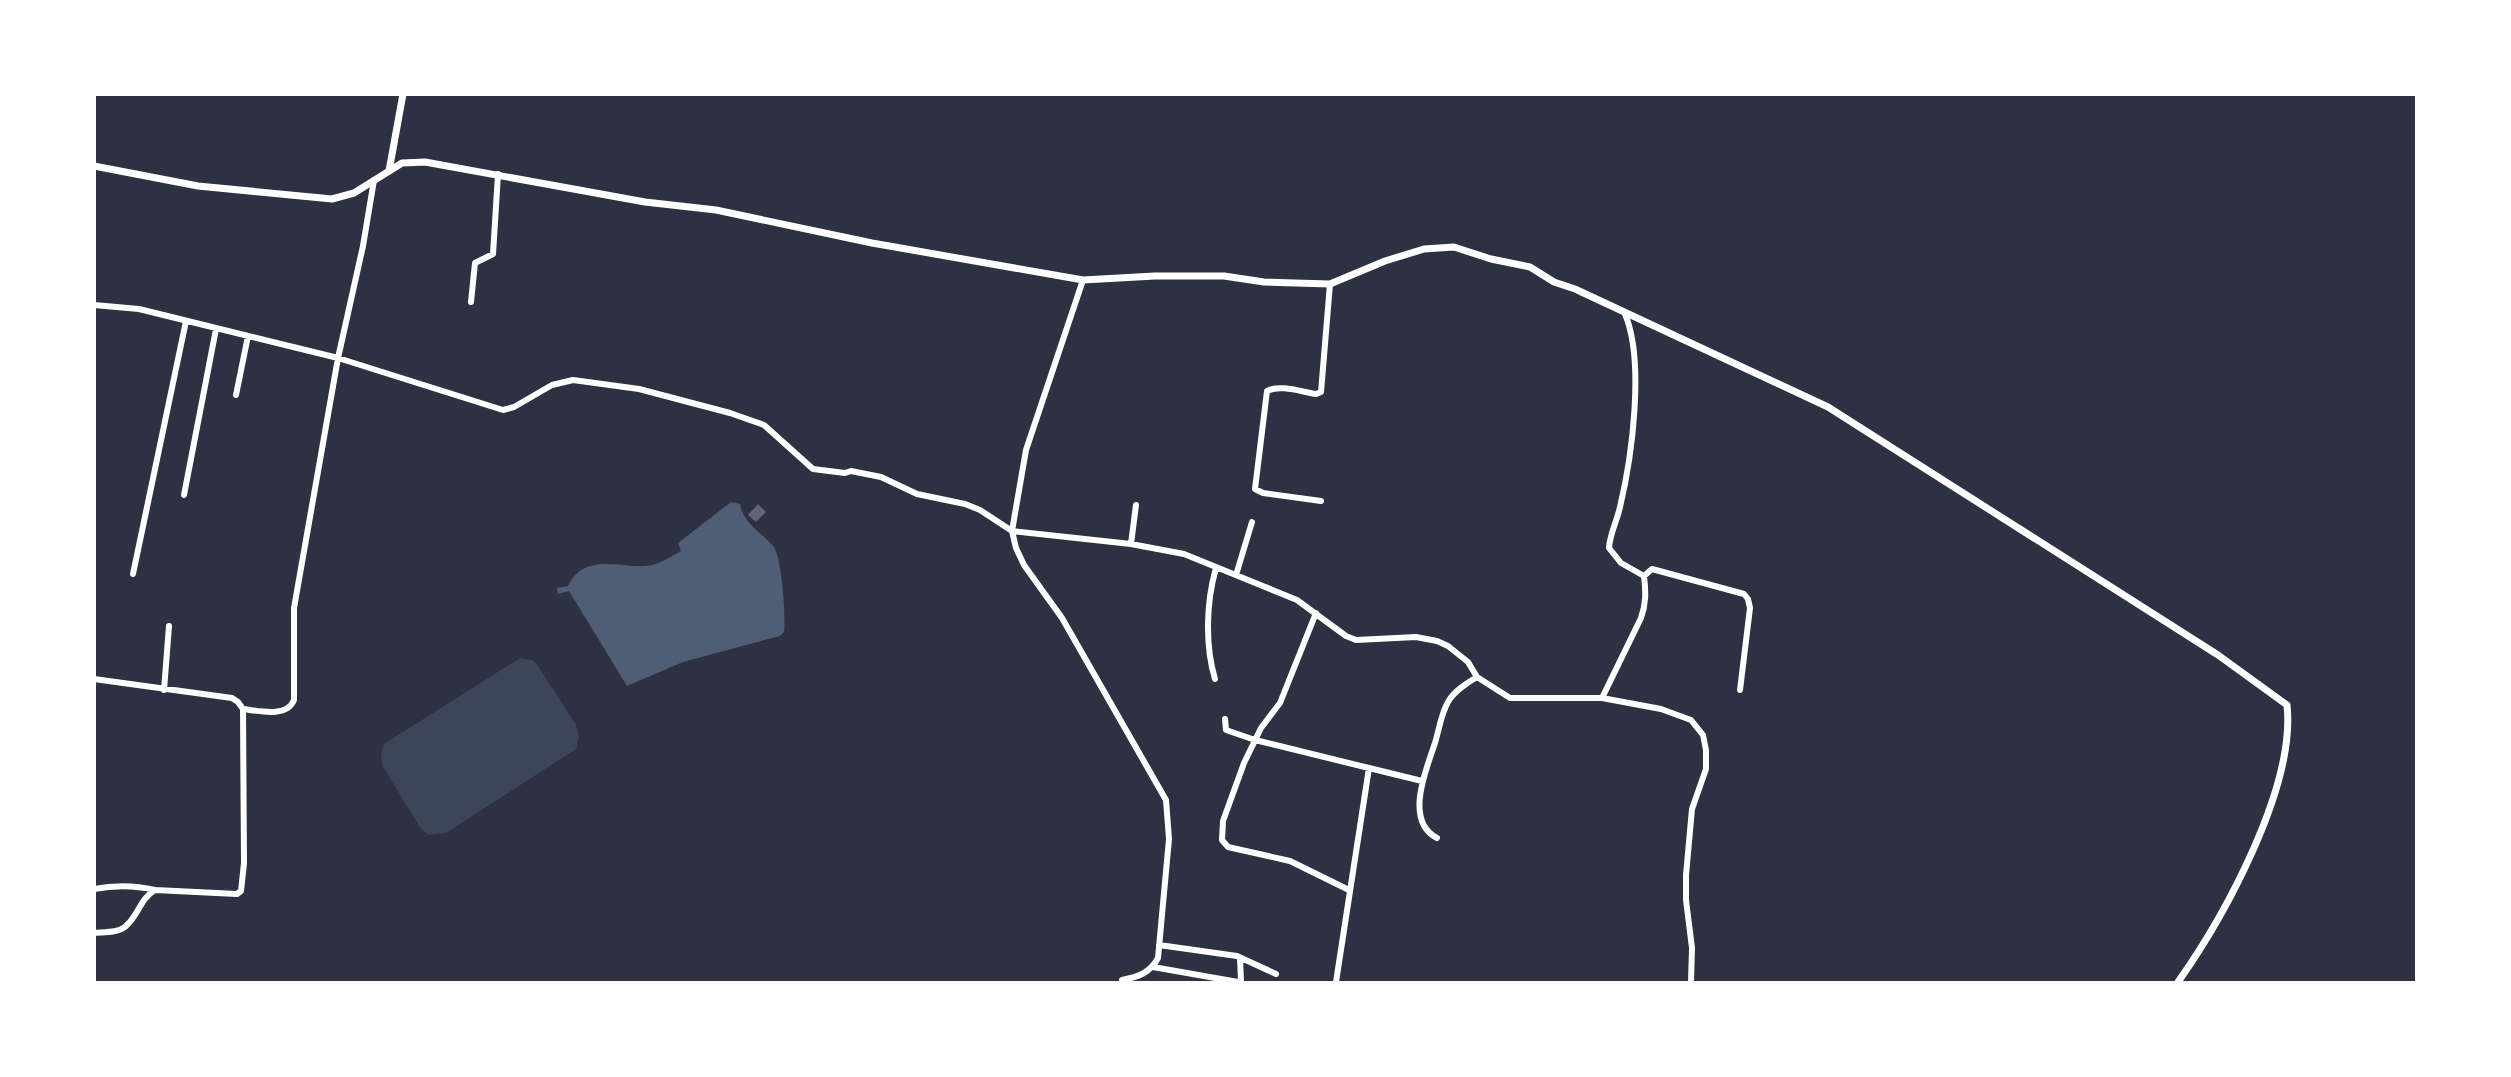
<svg xmlns="http://www.w3.org/2000/svg" width="2511" height="1077" font-family="'Roboto Condensed',sans-serif">
	<style>
		.green { fill: #3c4559 }
		.water { fill: #4f5d75 }
		.building { fill: #626471 }
		.lines { fill: none; stroke-linecap: round; stroke-linejoin: round }
		.minor { stroke: #fff; stroke-width: 6 }
		.tertiary { stroke: #fff; stroke-width: 7 }
	</style>
	<rect width="100%" height="100%" fill="#2d3142"/>
	<!-- green -->
	<path class="green" d="M520,658L532,660L537,664L576,725L579,737L576,749L446,833L429,835L421,829L383,767L381,755L384,744Z"/>
	<!-- water -->
	<path class="water" d="M731,502L740,504C743,523 761,532 773,546C782,555 786,618 784,632L780,636L683,662L627,686L569,591L558,594L557,588L568,586C584,552 620,568 646,566C659,565 670,557 681,551L678,543Z"/>
	<!-- building -->
	<path class="building" d="M758,504L766,512L756,522L748,515Z"/>
	<g class="lines">
		<!-- minor -->
		<path class="minor" d="M1083,280L1026,450L1012,531L1016,548L1024,565L1062,618L1166,800L1169,839L1158,958C1150,973 1138,977 1122,980L1123,982
			M471,302L475,263L493,254L498,174
			M94,305L139,309L338,358L503,410L514,407L552,385L573,380L639,389L730,413L764,425L813,469L845,473L851,471L881,477L917,494L965,504L980,510L1012,531L1131,544L1184,554L1297,600L1346,636L1356,640L1416,637L1437,641L1448,646L1468,662L1477,677L1510,698H1602L1661,709L1691,720L1703,735L1706,750V769L1692,809L1686,875V900L1692,948L1691,982
			M236,395L248,336
			M184,495L216,329
			M1321,501L1263,493L1255,489L1267,391C1280,384 1302,392 1316,394L1321,392L1330,284
			M1131,544L1136,505
			M133,574L186,321
			M1236,575L1252,522
			M1644,576L1652,569L1744,594L1748,599L1750,608L1740,690
			M1316,613L1280,703L1261,728L1244,763L1223,821L1222,840L1228,847L1290,861L1349,890
			M94,679L232,698L238,702L243,709C259,711 287,718 294,700V608L338,358L363,246L374,180
			M1215,679C1205,645 1206,603 1216,568
			M164,690L169,626
			M1602,698L1641,618C1646,604 1646,592 1644,576L1621,563L1609,548C1610,533 1617,521 1620,507C1632,457 1645,361 1625,314
			M1225,719L1226,730L1255,740L1369,768L1336,982
			M1369,768L1422,781
			M1437,838C1404,821 1426,770 1435,743C1439,730 1441,714 1448,702C1454,691 1467,683 1477,677
			M94,889C115,885 134,885 155,890
			M94,933C105,932 120,933 127,925C139,914 140,899 155,890L237,894L241,891L244,863L243,709
			M1159,945L1237,956L1276,974
			M1240,958L1241,982
			M1153,967L1238,982"/>
		<!-- tertiary -->
		<path class="tertiary" d="M94,166L198,186L332,199L354,193L402,163L425,162L645,202L716,210L872,243L1083,280L1155,276H1224L1264,282L1330,284L1385,261L1424,249L1454,247L1491,259L1530,267L1554,282L1575,289L1828,407L2218,655L2287,705C2296,787 2224,917 2178,982
			M389,171L403,94"/>
	</g>
	<!-- border -->
	<rect width="2511" height="1077" fill="none" stroke="#ffffff" stroke-width="192"/>
</svg>
